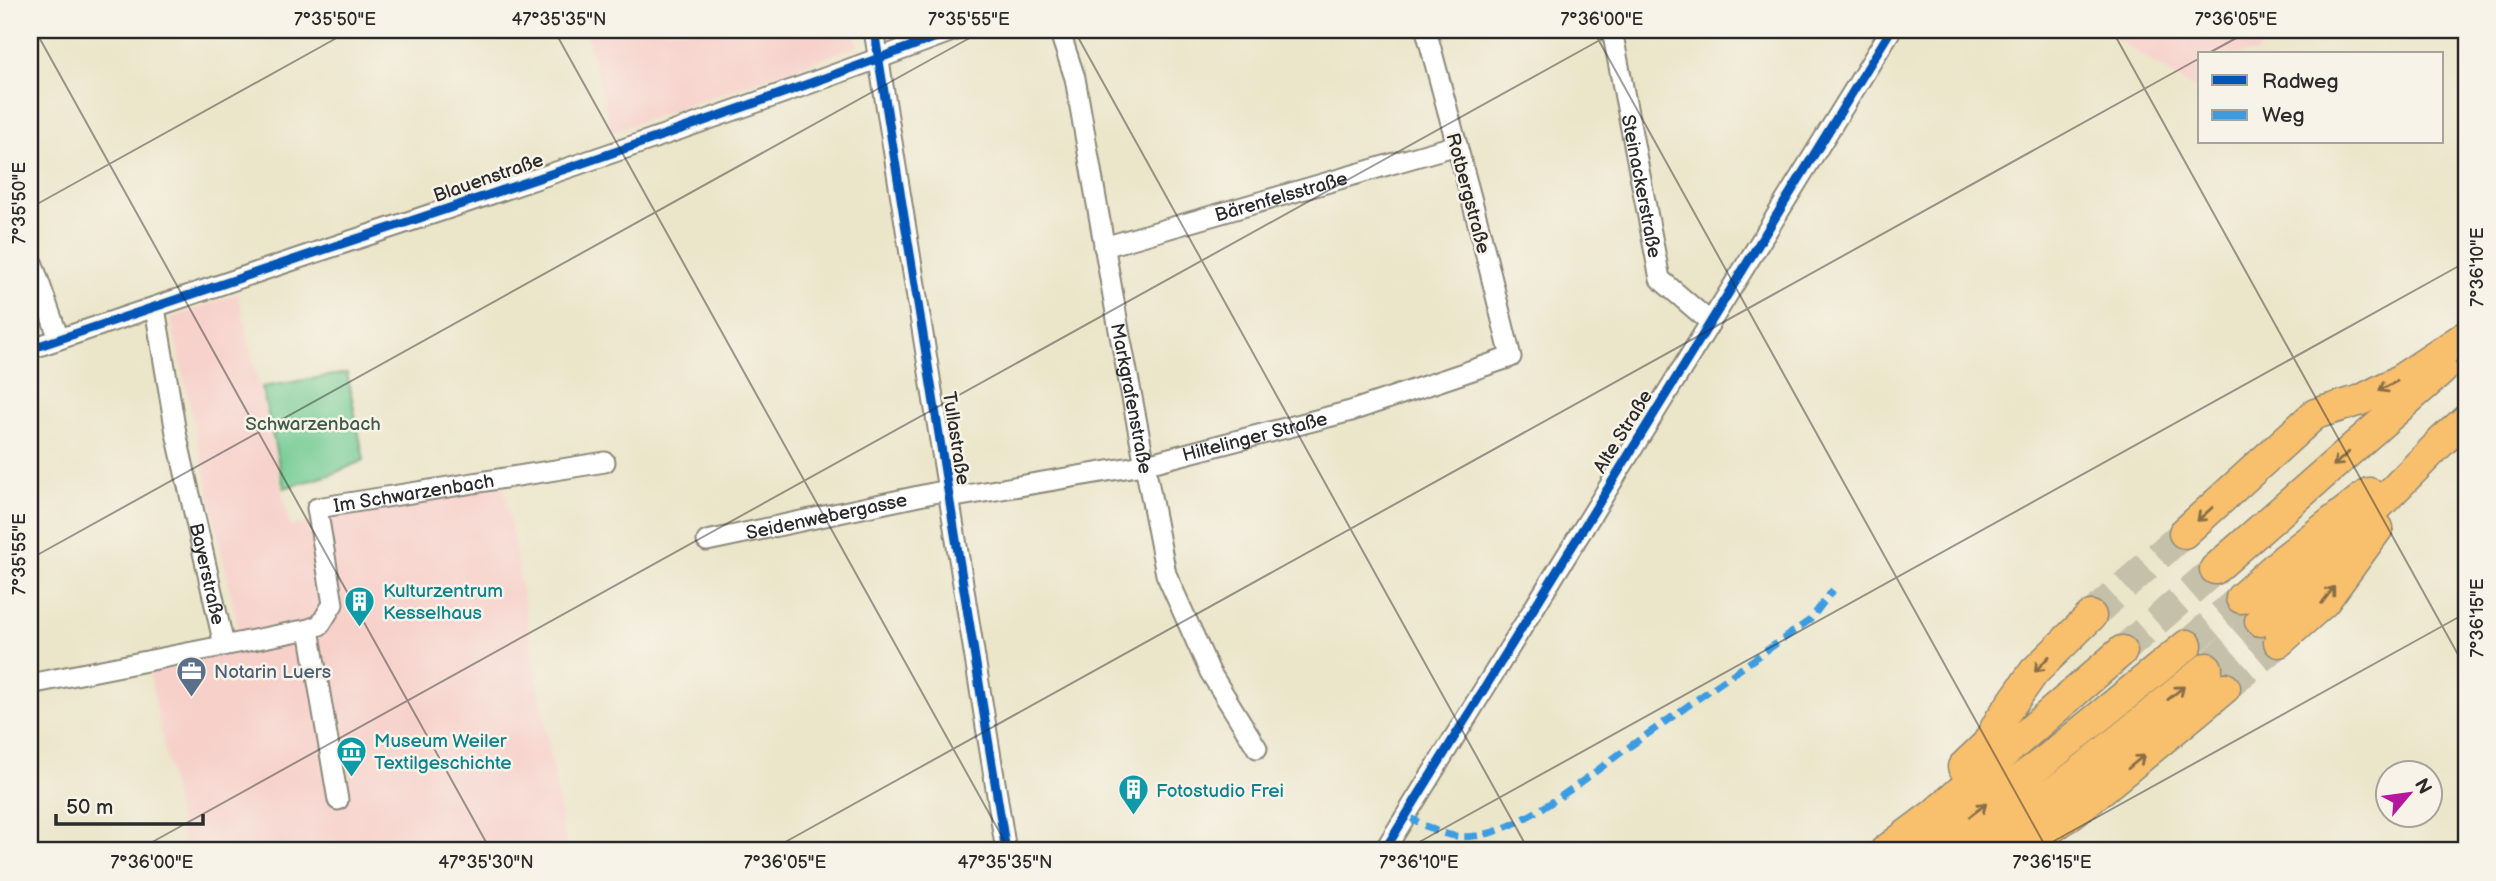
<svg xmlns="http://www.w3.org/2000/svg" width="2496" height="881" font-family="'Balsamiq Sans',sans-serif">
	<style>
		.built { fill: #f7d0ca }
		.green { fill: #72cb92; stroke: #4e7b5e; stroke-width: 2 }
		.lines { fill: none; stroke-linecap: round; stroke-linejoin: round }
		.highway-tunnel { stroke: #c5c0a9; stroke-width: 30; stroke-dasharray: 30 15; stroke-linecap: butt }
		.minor-casing { stroke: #8b887a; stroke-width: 23 }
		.highway-casing { stroke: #8b887a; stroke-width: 33 }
		.minor { stroke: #fff; stroke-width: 19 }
		.highway { stroke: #f8bf6c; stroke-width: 30 }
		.quiet { stroke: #3d9ce1; stroke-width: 7; stroke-dasharray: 14 7; stroke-linecap: butt }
		.cycleway-casing { stroke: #f7f3e8; stroke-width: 13 }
		.cycleway { stroke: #0057b8; stroke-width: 9 }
		.oneway { stroke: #876e48 }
		.ticks { fill: none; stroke: #2b2b2b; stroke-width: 2; stroke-opacity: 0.45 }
		.labels { text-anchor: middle; stroke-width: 5; stroke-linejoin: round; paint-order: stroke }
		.street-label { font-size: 19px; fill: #2b2b2b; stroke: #f7f3e8 }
		.park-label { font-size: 19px; fill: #405b4a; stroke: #f7f3e8 }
		.culture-label { font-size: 19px; fill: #0d838f; stroke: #f7f3e8; text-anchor: start }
		.service-label { font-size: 19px; fill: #4e5e75; stroke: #f7f3e8; text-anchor: start }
		.neatline { fill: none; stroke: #2b2b2b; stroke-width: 2.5 }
		.ticks-label { font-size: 18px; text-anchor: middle; fill: #2b2b2b }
	</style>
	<rect width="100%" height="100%" fill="#f7f3e8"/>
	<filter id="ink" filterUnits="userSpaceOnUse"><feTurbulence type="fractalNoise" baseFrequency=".0143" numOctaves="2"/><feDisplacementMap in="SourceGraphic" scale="14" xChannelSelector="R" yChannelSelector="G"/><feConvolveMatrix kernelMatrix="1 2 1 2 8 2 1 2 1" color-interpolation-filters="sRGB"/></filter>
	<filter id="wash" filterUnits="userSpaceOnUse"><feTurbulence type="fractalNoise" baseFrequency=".00686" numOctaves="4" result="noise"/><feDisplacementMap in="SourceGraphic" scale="28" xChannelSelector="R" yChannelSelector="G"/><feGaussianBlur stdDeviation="1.57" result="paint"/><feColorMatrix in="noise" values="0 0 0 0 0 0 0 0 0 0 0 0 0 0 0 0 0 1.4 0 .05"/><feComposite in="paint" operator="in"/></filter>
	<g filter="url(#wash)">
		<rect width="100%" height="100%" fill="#ebe5c9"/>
		<!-- built -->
		<path class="built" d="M586,30H854L858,46L611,132Z
			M2102,30H2271L2256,54H2200V92Z
			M238,293L290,526L504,486L567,851H185L146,656L240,636L171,319Z"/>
		<!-- green -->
		<path class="green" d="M347,373L364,460L330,475L284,488L262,387Z"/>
	</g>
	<g filter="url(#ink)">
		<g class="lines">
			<!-- highway-tunnel -->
			<path class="highway-tunnel" d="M2091,616L2184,533
				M2187,645L2241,598
				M2122,651L2215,569
				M2207,668L2260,621
				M2225,688L2279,642"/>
			<defs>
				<g id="minor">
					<path d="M874,30L1006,851"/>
					<path id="s1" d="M1059,30L1075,78L1119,330L1166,574L1210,672L1257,748"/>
					<path id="s2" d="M1612,30L1660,279L1710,322"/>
					<path id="s3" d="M1104,247L1457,145"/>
					<path d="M30,256L59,339"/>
					<path id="s4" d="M155,308L176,433L224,645"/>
					<path d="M30,349C127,317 223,283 320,251C533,181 745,109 955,30"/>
					<path id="s5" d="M949,498L1143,465L1351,411L1511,357L1480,231L1426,30"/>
					<path id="s6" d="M707,541L947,490"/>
					<path d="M309,629L338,800"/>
					<path id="s7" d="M30,684L309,629L320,625L333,604L317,508L605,462"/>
					<path d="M1384,851L1891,30"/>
				</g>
				<path id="highway" d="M2184,533L2315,414L2361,400L2398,381L2466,336
					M2215,569L2442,370
					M2241,598L2281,562L2369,493
					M2260,621L2304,581L2443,440L2466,420
					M2279,642L2324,602L2378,528
					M1963,767L1987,744L2000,720L2034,672L2091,616
					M1885,851L1933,815L2122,651
					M1923,851L2046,760L2187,645
					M1970,851L2066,783L2207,668
					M2020,851L2083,805L2225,688"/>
			</defs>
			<!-- minor casing -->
			<use href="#minor" class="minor-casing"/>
			<!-- highway casing -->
			<use href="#highway" class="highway-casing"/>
			<!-- minor -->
			<use href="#minor" class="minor"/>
			<!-- highway -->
			<use href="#highway" class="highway"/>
			<!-- quiet -->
			<path class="quiet" d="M1406,815C1433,831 1453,842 1486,834C1530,823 1585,779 1622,752C1685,708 1747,664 1810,620L1833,590"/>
			<defs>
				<path id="cycleway" d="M874,30L1006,851
					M30,349C127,317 223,283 320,251C533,181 745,109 955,30
					M1384,851L1891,30"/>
			</defs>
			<!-- cycleway casing -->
			<use href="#cycleway" class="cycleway-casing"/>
			<!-- cycleway -->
			<use href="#cycleway" class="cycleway"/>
		</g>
		<!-- one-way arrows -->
		<defs><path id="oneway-shaft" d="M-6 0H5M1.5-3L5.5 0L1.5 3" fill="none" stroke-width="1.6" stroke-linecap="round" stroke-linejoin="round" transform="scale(1.75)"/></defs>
		<g class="oneway">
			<use href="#oneway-shaft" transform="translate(2388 386) rotate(152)"/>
			<use href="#oneway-shaft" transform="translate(2341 459) rotate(139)"/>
			<use href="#oneway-shaft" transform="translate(2205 514) rotate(138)"/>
			<use href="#oneway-shaft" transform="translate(2328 595) rotate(-53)"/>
			<use href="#oneway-shaft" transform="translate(2042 664) rotate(133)"/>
			<use href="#oneway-shaft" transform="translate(2176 693) rotate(-39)"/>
			<use href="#oneway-shaft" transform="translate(2136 762) rotate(-40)"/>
			<use href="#oneway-shaft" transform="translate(1978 810) rotate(-37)"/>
		</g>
	</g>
	<!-- ticks -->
	<path class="ticks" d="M35,30L491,851M554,30L1010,851M1074,30L1529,851M1593,30L2048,851M2112,30L2466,669M2207,54L2251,30M30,208L351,30M30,559L984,30M136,851L1618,30M769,851L2200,58M1403,851L2466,262M2036,851L2466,613"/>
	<!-- icons -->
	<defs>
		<symbol id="building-pin" viewBox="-11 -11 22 30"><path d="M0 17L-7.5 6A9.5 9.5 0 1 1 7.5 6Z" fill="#0f9aa8" stroke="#f7f3e8"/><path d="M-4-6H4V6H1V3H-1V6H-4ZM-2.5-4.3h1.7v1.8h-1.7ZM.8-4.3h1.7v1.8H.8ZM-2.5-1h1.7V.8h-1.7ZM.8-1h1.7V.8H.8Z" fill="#fff"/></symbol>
		<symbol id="office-pin" viewBox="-11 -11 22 30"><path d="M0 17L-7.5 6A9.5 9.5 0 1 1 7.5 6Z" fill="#5c6f8a" stroke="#f7f3e8"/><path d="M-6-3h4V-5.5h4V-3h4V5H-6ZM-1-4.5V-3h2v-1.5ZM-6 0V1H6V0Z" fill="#fff"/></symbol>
		<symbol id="museum-pin" viewBox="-11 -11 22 30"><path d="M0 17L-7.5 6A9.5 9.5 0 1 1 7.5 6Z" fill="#0f9aa8" stroke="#f7f3e8"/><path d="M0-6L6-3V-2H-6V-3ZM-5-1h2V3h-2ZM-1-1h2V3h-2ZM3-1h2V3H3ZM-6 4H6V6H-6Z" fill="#fff"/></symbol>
	</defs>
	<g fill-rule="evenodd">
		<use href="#building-pin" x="342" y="584" width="35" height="47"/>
		<use href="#office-pin" x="174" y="654" width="35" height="47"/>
		<use href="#museum-pin" x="334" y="734" width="35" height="47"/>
		<use href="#building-pin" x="1116" y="772" width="35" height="47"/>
	</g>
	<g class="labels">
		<!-- street labels -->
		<g class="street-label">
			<text transform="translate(488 177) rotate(-19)" y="7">Blauenstraße</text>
			<text dy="7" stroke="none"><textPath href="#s2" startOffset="159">Steinackerstraße</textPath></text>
			<text transform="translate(1469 193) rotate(75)" y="7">Rotbergstraße</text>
			<text dy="7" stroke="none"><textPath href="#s3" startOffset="184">Bärenfelsstraße</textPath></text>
			<text dy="7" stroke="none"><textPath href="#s1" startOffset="376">Markgrafenstraße</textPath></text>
			<text transform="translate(1622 431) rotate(-58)" y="7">Alte Straße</text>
			<text dy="7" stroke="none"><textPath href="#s5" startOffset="312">Hiltelinger Straße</textPath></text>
			<text transform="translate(957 438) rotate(81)" y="7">Tullastraße</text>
			<text dy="7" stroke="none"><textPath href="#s7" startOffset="516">Im Schwarzenbach</textPath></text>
			<text dy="7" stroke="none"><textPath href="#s6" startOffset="122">Seidenwebergasse</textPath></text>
			<text dy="7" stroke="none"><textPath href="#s4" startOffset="271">Bayerstraße</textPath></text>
		</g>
		<!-- park labels -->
		<g class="park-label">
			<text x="313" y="430">Schwarzenbach</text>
		</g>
		<!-- culture labels -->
		<g class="culture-label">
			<text x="383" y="597">Kulturzentrum<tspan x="383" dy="22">Kesselhaus</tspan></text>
			<text x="374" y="747">Museum Weiler<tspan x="374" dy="22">Textilgeschichte</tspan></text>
			<text x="1156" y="797">Fotostudio Frei</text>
		</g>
		<!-- service labels -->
		<g class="service-label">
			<text x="214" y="678">Notarin Luers</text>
		</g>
	</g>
	<!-- margin -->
	<rect width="2496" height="881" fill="none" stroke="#f7f3e8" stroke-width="77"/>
	<!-- legend -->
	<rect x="2198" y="52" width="245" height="91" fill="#f7f3e8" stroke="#a5a39c" stroke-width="2"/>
	<rect x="2212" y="75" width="35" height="10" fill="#0057b8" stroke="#a5a39c" stroke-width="2"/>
	<text x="2262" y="88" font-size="21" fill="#2b2b2b">Radweg</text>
	<rect x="2212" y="110" width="35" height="10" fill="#3d9ce1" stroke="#a5a39c" stroke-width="2"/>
	<text x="2262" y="122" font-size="21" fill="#2b2b2b">Weg</text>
	<!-- north arrow -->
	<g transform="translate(2409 794) rotate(61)"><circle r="33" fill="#f7f3e8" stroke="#a5a39c" stroke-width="2"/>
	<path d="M0-5L12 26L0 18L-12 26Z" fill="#b5179e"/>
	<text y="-10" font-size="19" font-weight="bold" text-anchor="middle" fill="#2b2b2b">N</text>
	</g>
	<!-- scale -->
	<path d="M56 814v10h147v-10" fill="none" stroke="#2b2b2b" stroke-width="3.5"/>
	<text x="66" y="814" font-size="21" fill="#2b2b2b" stroke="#f7f3e8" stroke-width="5" paint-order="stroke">50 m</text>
	<rect x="38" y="38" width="2420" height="804" class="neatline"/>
	<g class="ticks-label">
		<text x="335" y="25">7°35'50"E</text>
		<text x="559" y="25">47°35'35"N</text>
		<text x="969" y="25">7°35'55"E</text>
		<text x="1602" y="25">7°36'00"E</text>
		<text x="2236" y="25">7°36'05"E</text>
		<text transform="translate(19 203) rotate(-90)" y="6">7°35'50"E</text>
		<text transform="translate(2477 267) rotate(-90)" y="6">7°36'10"E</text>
		<text transform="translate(19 554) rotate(-90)" y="6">7°35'55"E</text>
		<text transform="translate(2477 618) rotate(-90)" y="6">7°36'15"E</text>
		<text x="152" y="868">7°36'00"E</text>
		<text x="486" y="868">47°35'30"N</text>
		<text x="785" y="868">7°36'05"E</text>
		<text x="1005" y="868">47°35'35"N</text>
		<text x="1419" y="868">7°36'10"E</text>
		<text x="2052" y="868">7°36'15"E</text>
	</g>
</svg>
